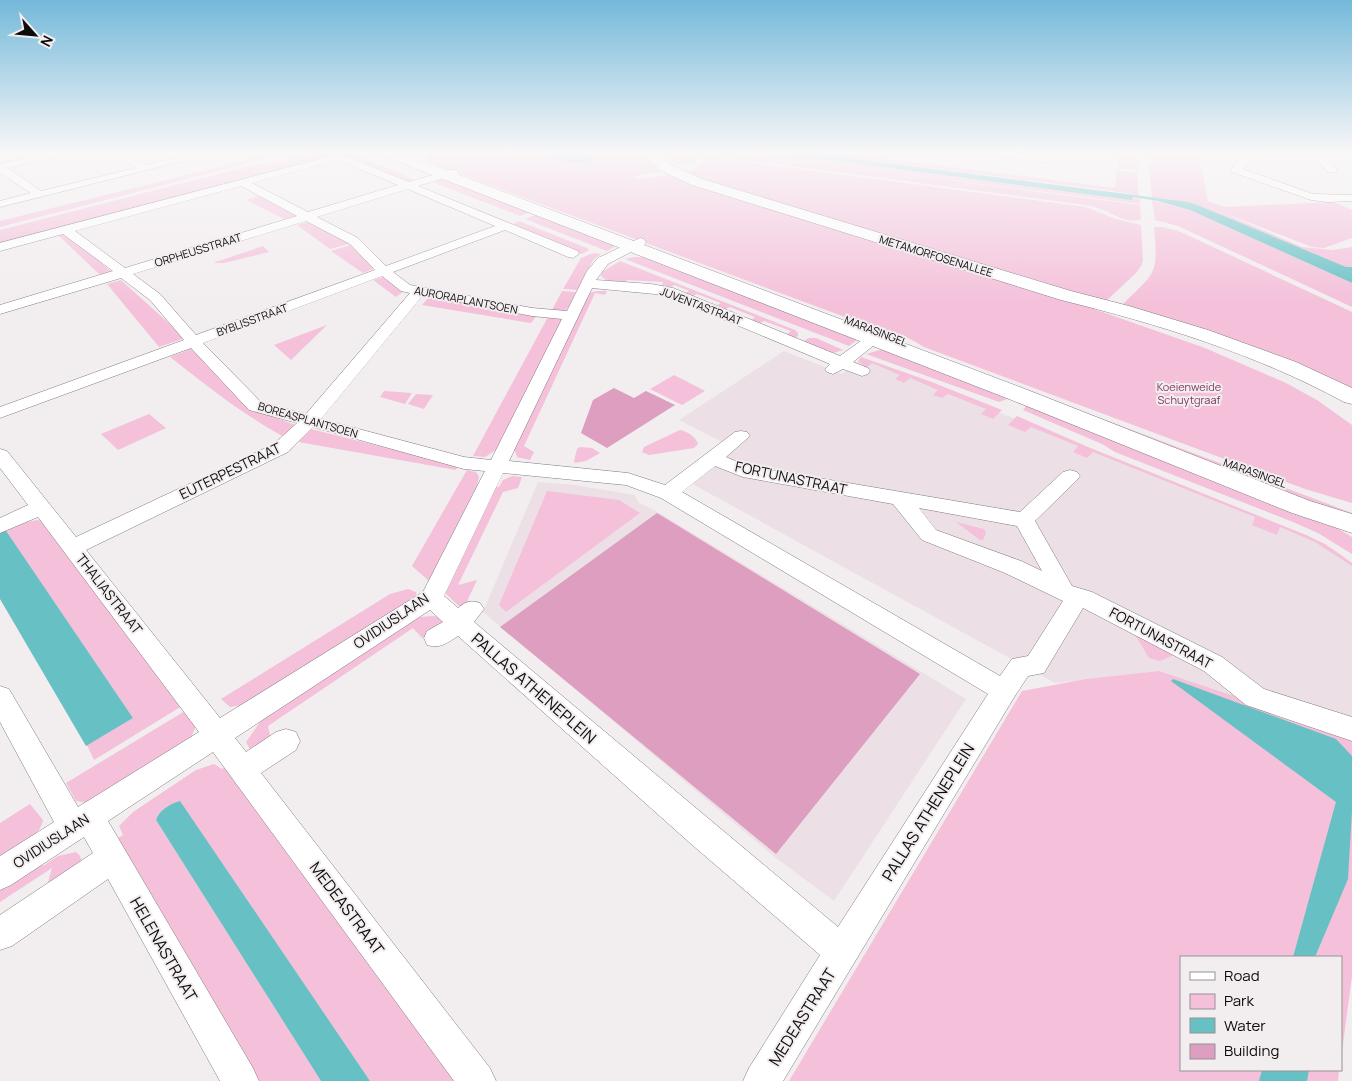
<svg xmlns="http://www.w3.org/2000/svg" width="1352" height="1081" font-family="Manrope,sans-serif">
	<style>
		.built { fill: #ece0e6 }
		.green { fill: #f4c0da }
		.water { fill: #66c0c4 }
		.building { fill: #dd9ebf }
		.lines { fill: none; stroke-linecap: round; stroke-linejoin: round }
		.street-casing { stroke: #7f7b7d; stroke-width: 1 }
		.secondary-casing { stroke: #7f7b7d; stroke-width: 1 }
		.primary-casing { stroke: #7f7b7d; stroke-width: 1 }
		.street { fill: #fff; fill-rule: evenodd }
		.secondary { fill: #fff; fill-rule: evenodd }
		.primary { fill: #fff; fill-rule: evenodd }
		.labels { text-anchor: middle; stroke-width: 4; stroke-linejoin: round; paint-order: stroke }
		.far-street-label { font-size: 11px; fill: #0d0b0c; stroke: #f2edef }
		.far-park-label { font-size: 11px; fill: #823763; stroke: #f2edef }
		.street-label { font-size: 14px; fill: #0d0b0c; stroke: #f2edef }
		.near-street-label { font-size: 16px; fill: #0d0b0c; stroke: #f2edef }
	</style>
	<rect width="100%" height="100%" fill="#f2edef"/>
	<!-- built -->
	<path class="built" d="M784,351L842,374L863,358L1310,537L1338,552L1352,563V735L1159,671L1055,683L687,481L730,446L679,420Z
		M538,482L575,485L635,495L638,502L656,511L966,699L834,901L776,858L483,612Z"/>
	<!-- green -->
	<path class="green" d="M314,152L347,153L0,244V230L261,163L265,165Z
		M440,152H552L549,154L635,152L657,167L654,168L660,171L633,177L639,179L674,174L1071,301L1205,348L1286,383L1317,400L1352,425V503L1305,489L924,347C903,333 877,327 853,320L428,162L429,156Z
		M664,152H692L700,157C687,170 674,165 664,152Z
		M721,152L780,158L743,152H770L1124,199L1140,198V204L809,162L1140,205L1141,219C1127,225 1111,212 1098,208C1092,206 1085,205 1078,204L717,156Z
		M802,152H834L1115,188L1117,170L1137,173L1139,197L1133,196L1132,194L1106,190Z
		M1118,152H1136L1137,170L1119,168Z
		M1148,152H1198L1208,201L1224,207L1333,202L1352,210V238L1324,248L1312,247L1216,210L1302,247L1332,250L1352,247V267L1347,268L1200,206L1161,198L1152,199L1149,165L1155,163L1149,158Z
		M349,153L418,181L405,183L342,157Z
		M255,158L262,160L0,227V221Z
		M707,158H715L1086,207L1113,218L1141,225L1143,260L1141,266L1136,273L1105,302L708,182L686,171L692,170Z
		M441,179L456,182L532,211L520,216L430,181Z
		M261,195L298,215L284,219L246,200Z
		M1152,200L1190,210L1352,283V307L1178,226L1155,220Z
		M540,213L614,242V247L607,251L525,219Z
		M311,221L352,243L330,249L297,225Z
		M519,221L587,248L589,250L582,254L571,251L574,249L524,229L513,227L511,225Z
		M1154,227H1163L1181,232L1352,312V392L1123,304C1157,271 1158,274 1154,227Z
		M67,233L113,273L101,276L58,235Z
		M353,244L378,267L363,273L331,251Z
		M263,246L269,252L224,263H213Z
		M593,253L601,254L593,260L578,290L563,289L581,258Z
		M634,257H648L854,335L857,340L849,346L625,259Z
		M620,261L795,330L798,333V336L793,339L785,336L791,331L764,321L758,324L750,321L755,317L730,307L723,310L715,307L721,303L697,294L691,297L683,294L689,291L675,285L668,288L662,286L663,282L627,280L626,283L607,281L601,276L602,272Z
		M386,276L404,291L396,297L373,280Z
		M121,280L185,338L159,347L107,284Z
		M562,291L576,292L568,308L561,312H551Z
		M598,291H607L605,295L595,293L524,446L534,452L530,460L517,457L515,451H512L588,293Z
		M431,295L537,315L531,323L422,305Z
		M549,315L561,319L562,322L496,450L485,457L473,456Z
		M327,325L291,360L274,345Z
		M809,338H816L843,350L833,353L802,342Z
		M193,348L252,409L298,426L284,437C242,414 207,386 170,357Z
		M880,350L896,351L1007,399L999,402L866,354Z
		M861,357L929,381L1002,410L993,419L981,414L986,409L948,394L942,398L933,395L938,390L910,378L904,383L895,379L900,375L872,363L866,368L858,361Z
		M674,375L705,391L682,405L650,389Z
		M384,391L412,393L405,404L380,397Z
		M1034,393L1352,513V520Z
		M416,394L433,395L424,409L408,404Z
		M1027,405L1335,527L1352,537V554L1318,533L1293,522L1115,452L1102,444L1023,410Z
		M149,414L166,428L118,450L101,434Z
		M1017,416L1088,447L1306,535L1325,544L1352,563V566L1315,542L1280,527L1277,535L1252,525L1255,517L1093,452L1087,458L1073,452L1078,446L1031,427L1025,432L1008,425Z
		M307,428L458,466L456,470L293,441Z
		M680,430C687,431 696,437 698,444L694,448L649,455L642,452L644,447Z
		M580,447L592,448L600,453L586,461L575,463L574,461L577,449Z
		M467,470L476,472L479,477L477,486L429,581L412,566Z
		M512,476L522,477L518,488L503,492L458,585L477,580L463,610L445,593L494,486L499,487L503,480Z
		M547,491L619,500L640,513L506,612L499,605Z
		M38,520L42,521L182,706L94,760L87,745L133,718L5,530L26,522Z
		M956,522L984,529L986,533L983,540H980Z
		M408,589L416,592L417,597L249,704L230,707L221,699L390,594Z
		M434,616L441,618L445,623L422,638L413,628L268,726L271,740L252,753L246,742L265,715L408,621L419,617Z
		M1134,633L1174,655L1160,661L1149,658Z
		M1159,671L1352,735V976L1341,1059V957H1181V1070H1339L1338,1081H789L1022,691L1086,679Z
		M185,711L196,726L189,742L88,803L76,801L66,783Z
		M214,764L222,769L227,765L465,1081H370L180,802C170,804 159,810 156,820L321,1081H259L115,840L123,835L119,826L133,812L196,770Z
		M30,804L43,820C40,838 14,849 0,859V823Z
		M76,852L80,856L84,867L45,893L52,868L0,902V888L41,861L43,866L58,856Z"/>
	<!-- water -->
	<path class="water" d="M552,152H584L592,157L589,161C575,165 561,162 549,154Z
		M770,152H802L1188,202L1200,206L1346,267H1352V283L1190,210L1158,201L1133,197L1132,200L1124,199Z
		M0,522L133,718L86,746L0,599Z
		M1173,679L1336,739L1352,756V811L1348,879L1315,957H1293L1336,802L1171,681Z
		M180,801L370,1081H321L156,820C159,810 170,804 180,801Z
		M1262,1070H1309L1307,1081H1259Z"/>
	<!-- building -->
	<path class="building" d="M614,388L634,398L646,391L675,405L607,448L581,433L593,400Z
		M657,513L920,674L776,854L500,627Z"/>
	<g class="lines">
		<defs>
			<path id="street" d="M52,152H72L8,168L41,191L136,168L110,152H123L146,165L200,152H219L0,207V201L31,193L0,173V164Z
				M252,152H265L267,155L262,158Z
				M975,152H1011L1044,156L1048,152H1058L1053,160L1044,162L980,155Z
				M1247,152H1258L1243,169L1313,194L1352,195V201L1328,202L1311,200L1232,172L1231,170L1232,168Z
				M1310,152H1321L1336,168L1337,170L1336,172H1328Z
				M339,154L409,182L449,170H457L458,172L457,174L418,186L578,251L579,254L573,258L568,257L505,230L393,272L410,285L532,308L567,311L587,271L598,258L640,238L644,239L646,242L644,245L608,264L596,280L651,284L673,288L840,356L876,330H886L889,333L853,362L868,368L870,371L868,374L862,376L843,369L833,374L827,372L825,369L830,364L665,295L592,288L509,461L628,473L665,485L735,432L741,431L747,432L750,436L726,457L747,466L1020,512L1063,472L1070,470L1077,472L1080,476L1077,480L1035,521L1072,586L1092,592L1222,657L1264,689L1352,717V741L1246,705L1204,671L1083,608L1044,673L1028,676L1013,699L783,1081H743L749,1068L820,955L690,843L458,636C447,643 440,649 427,645L424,638L427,631L443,622L430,610L235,738L246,752L276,732L286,729L296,732L300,741L296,750L261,773L490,1068L496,1081H454L213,752L108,821L253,1068L259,1081H220L108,879L12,946L0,950V915L93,853L84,837L11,885L0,890V856L54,822L0,722V686L9,689L78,807L199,732L38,517L0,533V518L28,505L0,468V449L7,451L76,537L274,444L297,423L249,410L191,348L0,418V407L184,340L150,300L121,278L0,314V305L113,271L63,234L0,251V243ZM338,160L398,185L308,212L252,183ZM241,186L297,216L125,268L75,231ZM408,189L495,226L386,266L358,238L317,217ZM306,221L350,244L375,270L196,335L160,294L133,274ZM382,276L401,291L410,293L306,414L261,402L203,343ZM423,295L532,316L562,319L491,460L464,457L321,419ZM313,427L464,469L485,471L423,592L220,718L86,550L288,452ZM715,466L743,477L893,504L922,540L1005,573L1063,601L1028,656L1012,659L1000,676L682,492ZM503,473L626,485L661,498L988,694L838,927L474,622L484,609L480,603C471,600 466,601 458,608L444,596ZM919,508L1017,526L1042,571L1021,561L936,530Z"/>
			<path id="secondary" d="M379,152H398L1025,389L1310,501L1352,514V533L1292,513L1009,399L381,155Z"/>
			<path id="primary" d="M643,152H657L671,165L702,179L1071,291L1129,306L1208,330L1296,362L1352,388V404L1344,402C1256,354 1158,324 1061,300L692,185L661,171Z"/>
		</defs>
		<!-- street casing -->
		<use href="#street" class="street-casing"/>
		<!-- secondary casing -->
		<use href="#secondary" class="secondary-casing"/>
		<!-- primary casing -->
		<use href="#primary" class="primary-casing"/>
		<!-- street -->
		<use href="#street" class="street"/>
		<!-- secondary -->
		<use href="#secondary" class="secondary"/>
		<!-- primary -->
		<use href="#primary" class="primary"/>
	</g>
	<!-- sky -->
	<linearGradient id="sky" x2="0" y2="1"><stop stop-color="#74b9da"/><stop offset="0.5" stop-color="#f9f7f8"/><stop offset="1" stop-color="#f9f7f8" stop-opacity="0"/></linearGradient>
	<rect width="1352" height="304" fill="url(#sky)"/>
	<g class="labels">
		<!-- far-street labels -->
		<g class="far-street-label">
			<text transform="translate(198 250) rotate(-17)" y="4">ORPHEUSSTRAAT</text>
			<text transform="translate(936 256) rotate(17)" y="4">METAMORFOSENALLEE</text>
			<text transform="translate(466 300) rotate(11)" y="4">AURORAPLANTSOEN</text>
			<text transform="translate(701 306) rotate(21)" y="4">JUVENTASTRAAT</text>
			<text transform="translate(252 320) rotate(-20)" y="4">BYBLISSTRAAT</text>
			<text transform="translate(876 331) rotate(21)" y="4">MARASINGEL</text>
			<text transform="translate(308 420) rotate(16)" y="4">BOREASPLANTSOEN</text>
			<text transform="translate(1255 473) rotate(20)" y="4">MARASINGEL</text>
		</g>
		<!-- far-park labels -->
		<g class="far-park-label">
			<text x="1189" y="391">Koeienweide<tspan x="1189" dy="13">Schuytgraaf</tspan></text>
		</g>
		<!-- street labels -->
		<g class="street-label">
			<text transform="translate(230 471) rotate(-26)" y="5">EUTERPESTRAAT</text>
			<text transform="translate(791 478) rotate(12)" y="5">FORTUNASTRAAT</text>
			<text transform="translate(109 594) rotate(52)" y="5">THALIASTRAAT</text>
			<text transform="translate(391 621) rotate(-34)" y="5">OVIDIUSLAAN</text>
			<text transform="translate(1161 638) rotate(28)" y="5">FORTUNASTRAAT</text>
			<text transform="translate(51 841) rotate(-33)" y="5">OVIDIUSLAAN</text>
		</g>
		<!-- near-street labels -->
		<g class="near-street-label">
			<text transform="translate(534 688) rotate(41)" y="6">PALLAS ATHENEPLEIN</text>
			<text transform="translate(928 812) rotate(-58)" y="6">PALLAS ATHENEPLEIN</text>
			<text transform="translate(347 908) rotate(53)" y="6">MEDEASTRAAT</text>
			<text transform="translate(164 949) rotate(60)" y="6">HELENASTRAAT</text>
			<text transform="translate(802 1017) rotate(-58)" y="6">MEDEASTRAAT</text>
		</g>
	</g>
	<!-- legend -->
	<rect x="1180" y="956" width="162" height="115" fill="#f2edef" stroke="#969394"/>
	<rect x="1190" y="972" width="25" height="8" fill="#ffffff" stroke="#969394"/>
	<text x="1224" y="981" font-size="15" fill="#0d0b0c">Road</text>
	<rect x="1190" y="994" width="25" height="15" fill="#f4c0da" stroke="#969394"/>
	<text x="1224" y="1006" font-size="15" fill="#0d0b0c">Park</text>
	<rect x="1190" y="1018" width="25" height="15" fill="#66c0c4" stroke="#969394"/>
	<text x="1224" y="1031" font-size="15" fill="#0d0b0c">Water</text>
	<rect x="1190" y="1044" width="25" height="15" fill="#dd9ebf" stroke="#969394"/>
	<text x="1224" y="1056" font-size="15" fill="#0d0b0c">Building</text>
	<!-- north arrow -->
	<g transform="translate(35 35) rotate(117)" stroke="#f2edef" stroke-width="4" paint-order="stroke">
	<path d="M0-4L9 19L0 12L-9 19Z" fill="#0d0b0c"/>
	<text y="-8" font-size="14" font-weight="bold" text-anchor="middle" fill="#0d0b0c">N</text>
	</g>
</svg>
